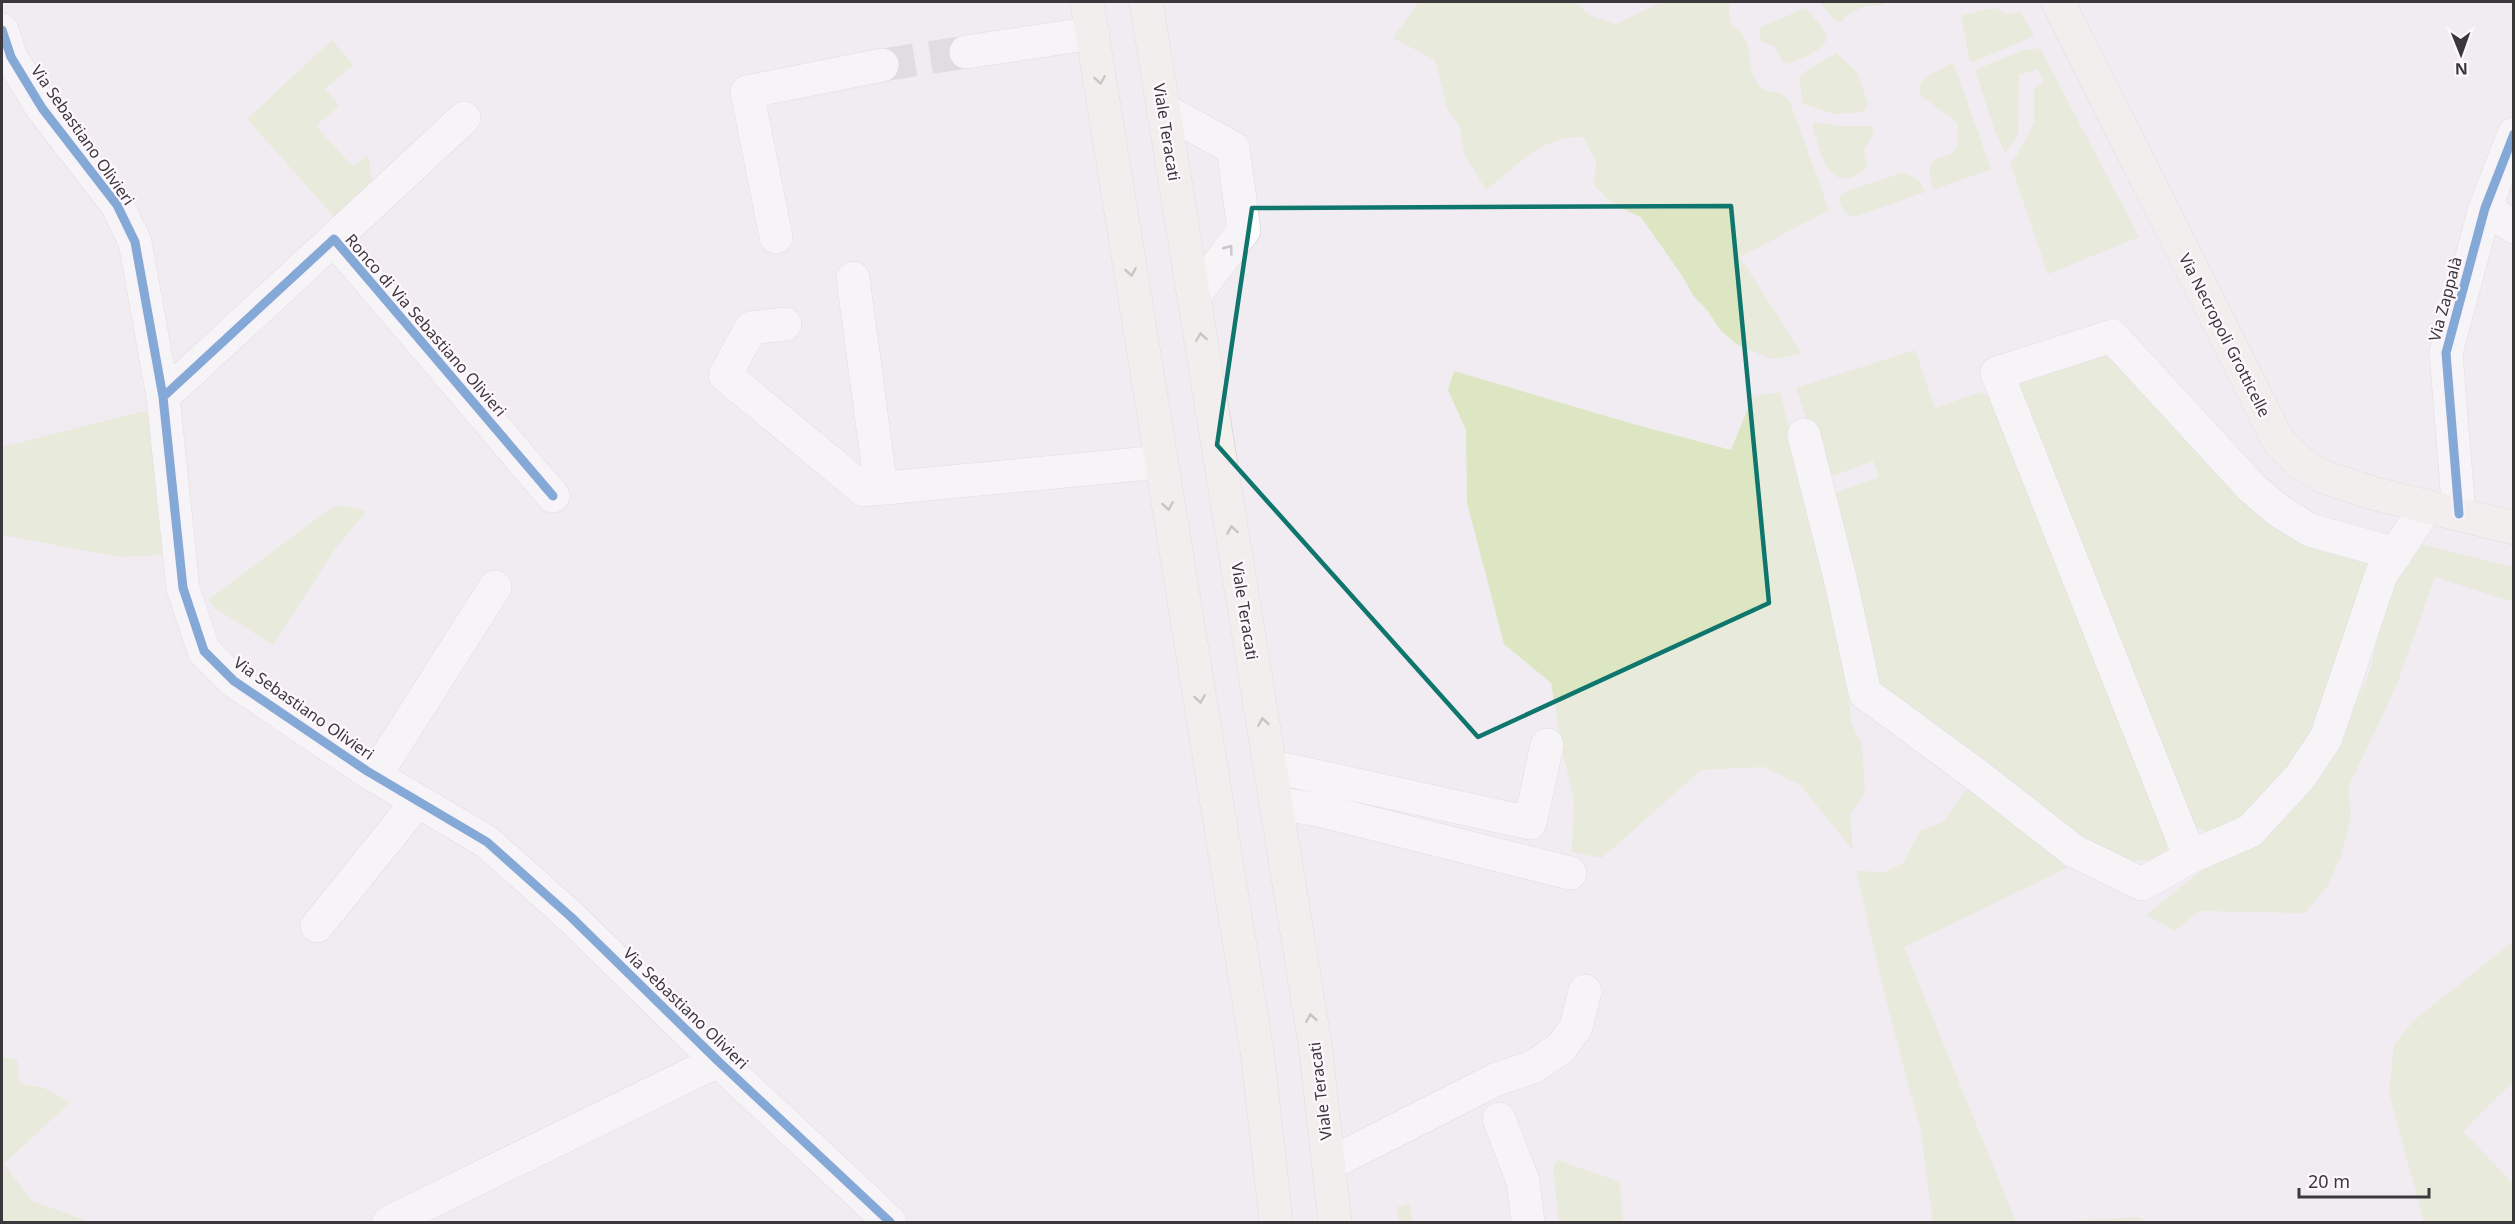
<svg xmlns="http://www.w3.org/2000/svg" width="2515" height="1224" font-family="'Noto Sans',sans-serif">
	<style>
		.green { fill: #dde6c3 }
		.lines { fill: none; stroke-linecap: round; stroke-linejoin: round }
		.minor-tunnel { stroke: #cdc8cd; stroke-width: 33; stroke-dasharray: 33 16; stroke-linecap: butt }
		.minor-casing { stroke: #ccc8cc; stroke-width: 34 }
		.major-casing { stroke: #cbc8cc; stroke-width: 34 }
		.minor { stroke: #fdfcfd; stroke-width: 33 }
		.major { stroke: #f4f0ec; stroke-width: 33 }
		.cycleway-casing { stroke: #fef8fe; stroke-width: 13 }
		.cycleway { stroke: #0057b8; stroke-width: 9 }
		.oneway { stroke: #989494 }
		.oneway2 { stroke: #9c9a9c }
		.marked { fill: none; stroke: #0f766e; stroke-width: 4.5; stroke-linejoin: round }
		.labels { text-anchor: middle; stroke-width: 4.5; stroke-linejoin: round; paint-order: stroke }
		.street-label { font-size: 16px; fill: #3b383c; stroke: #fef8fe }
	</style>
	<rect width="100%" height="100%" fill="#f1ecf1"/>
	<!-- green -->
	<path class="green" d="M1419,2H1575L1591,16L1616,24L1662,2H1730L1729,12L1732,26C1759,42 1743,64 1758,84C1764,92 1771,91 1779,93C1783,94 1787,99 1790,102L1829,210L1740,257L1802,354L1772,359L1738,345L1721,331L1707,310L1694,297L1683,277L1641,217L1614,205L1594,185L1596,161L1583,137C1542,135 1516,167 1486,190L1464,154L1460,127L1447,108L1435,60L1393,38Z
		M1819,2H1885L1881,6C1864,4 1852,10 1840,23L1835,21Z
		M1806,8C1812,16 1824,27 1826,36C1829,49 1798,60 1788,64L1782,61L1775,47L1761,41L1759,28Z
		M1996,8L2006,14L2021,12L2034,36L1970,63L1961,15Z
		M332,40L353,65L325,89L339,105L316,126L353,167L368,154L373,186L337,220L247,119Z
		M2040,48L2139,237L2048,274L2010,163L2017,155L2034,123V89L2044,83L2037,69L2019,75L2018,135L2005,153L1996,134L1975,70L2021,51Z
		M1836,53L1857,72L1868,104L1863,112L1834,114L1803,104L1799,78L1806,71Z
		M1953,62L1991,169L1933,190L1929,170L1934,160L1952,153L1957,147L1958,124C1948,113 1933,106 1921,96L1919,85L1925,78Z
		M1815,122L1839,126H1872L1874,132L1864,150L1867,166C1864,172 1859,174 1852,177C1825,187 1819,144 1812,126Z
		M1902,173C1914,175 1920,180 1925,192L1857,216H1850L1843,210L1839,200L1840,196L1847,191Z
		M1915,350L1935,408L1981,392L1992,399L2167,836V851L2150,860L2126,862L2078,839L1873,681L1832,494L1879,477L1873,461L1827,478L1796,388Z
		M2104,354L2180,425L2255,509L2316,549L2370,564L2319,723L2275,788L2234,822L2206,832L2190,825L2013,385Z
		M1454,371L1633,424L1731,450L1753,396L1780,392L1819,542L1845,656L1851,722L1862,745L1865,793L1850,815L1853,850L1800,785L1764,767L1701,770L1602,858L1572,852L1574,800L1564,758L1551,683L1504,644L1467,503L1466,430L1448,390Z
		M149,410L163,555L119,557L2,535V447Z
		M345,506L366,511L335,549L273,645L215,608L208,600L332,507Z
		M2423,545L2513,567V602L2435,577L2397,684L2348,788L2351,818L2340,859L2328,885L2305,913L2199,911L2175,931L2146,915L2209,865L2255,847L2302,800L2332,759L2371,668L2382,615L2396,579Z
		M1969,786L2067,868L1904,947L2016,1222H1933L1921,1132L1886,1000L1856,871L1885,872L1903,863L1920,831L1943,822Z
		M2513,942V1082L2463,1131L2513,1184V1222H2424L2389,1094L2394,1045L2414,1020Z
		M2,1057L17,1060L19,1083L44,1088L70,1102L4,1164L32,1201L90,1222H2Z
		M1558,1160L1620,1182L1623,1222H1559L1553,1166Z
		M1410,1203L1412,1222H1399L1397,1207Z
		M2139,1217L2147,1222H2051Z"/>
	<g class="lines">
		<!-- minor-tunnel -->
		<path class="minor-tunnel" d="M882,65L966,52"/>
		<defs>
			<path id="minor" d="M2,30L11,57L42,108L117,205L135,242L163,397L183,588L204,651L234,681L367,771L487,842L571,917L718,1061L890,1222
				M966,52L1093,33
				M1164,110L1233,148L1244,230L1194,296
				M2485,208L2514,227
				M776,237L747,92L882,65
				M334,239L464,118
				M853,278L881,488
				M785,324L751,328L725,375L864,490L1161,462
				M163,397L334,239L553,496
				M1804,435L1841,582L1865,693L1982,779L2074,851L2142,884L2190,857L2250,831L2300,777L2326,738L2381,575L2427,506
				M2459,514L2446,353L2485,208L2514,134
				M1270,766L1530,823L1547,745
				M375,776L495,587
				M1276,803L1319,810L1570,873
				M2190,857L1997,373L2112,336L2252,488L2279,511L2310,530L2396,554
				M317,926L417,802
				M1499,1119L1523,1181L1528,1222
				M1329,1164L1497,1079L1533,1067L1561,1048L1576,1027L1585,991
				M389,1222L718,1061"/>
			<path id="major" d="M1087,2L1257,1051L1276,1222
				M1146,2L1315,1044L1335,1222
				M2058,2L2279,442L2299,462L2324,477L2372,493L2514,528"/>
		</defs>
		<!-- minor casing -->
		<use href="#minor" class="minor-casing"/>
		<!-- major casing -->
		<use href="#major" class="major-casing"/>
		<!-- minor -->
		<use href="#minor" class="minor"/>
		<!-- major -->
		<use href="#major" class="major"/>
		<defs>
			<path id="cycleway" d="M2,30L11,57L42,108L117,205L135,242L163,397L183,588L204,651L234,681L367,771L487,842L571,917L718,1061L890,1222
				M163,397L334,239L553,496
				M2459,514L2446,353L2485,208L2514,134"/>
		</defs>
		<!-- cycleway casing -->
		<use href="#cycleway" class="cycleway-casing"/>
		<!-- cycleway -->
		<use href="#cycleway" class="cycleway"/>
	</g>
	<!-- one-way arrows -->
	<defs><path id="oneway-chevron" d="M-2-3.5L2.5 0L-2 3.5" fill="none" stroke-width="1.6" stroke-linecap="round" stroke-linejoin="round" transform="scale(1.5)"/></defs>
	<g class="oneway">
		<use href="#oneway-chevron" transform="translate(1100 80) rotate(81)"/>
		<use href="#oneway-chevron" transform="translate(1131 272) rotate(81)"/>
		<use href="#oneway-chevron" transform="translate(1201 337) rotate(-99)"/>
		<use href="#oneway-chevron" transform="translate(1168 506) rotate(81)"/>
		<use href="#oneway-chevron" transform="translate(1232 530) rotate(-99)"/>
		<use href="#oneway-chevron" transform="translate(1200 699) rotate(81)"/>
		<use href="#oneway-chevron" transform="translate(1263 722) rotate(-99)"/>
		<use href="#oneway-chevron" transform="translate(1311 1018) rotate(-99)"/>
	</g>
	<use class="oneway2" href="#oneway-chevron" transform="translate(1229 249) rotate(-53)"/>
	<!-- marked area -->
	<path d="M0 0H2515V1224H0ZM1731,206L1769,603L1478,737L1217,445L1252,208Z" fill="#f1ecf1" fill-opacity=".55" fill-rule="evenodd"/>
	<path class="marked" d="M1731,206L1769,603L1478,737L1217,445L1252,208Z"/>
	<g class="labels">
		<!-- street labels -->
		<g class="street-label">
			<text transform="translate(1167 132) rotate(81)" y="6">Viale Teracati</text>
			<text transform="translate(83 135) rotate(55)" y="6">Via Sebastiano Olivieri</text>
			<text transform="translate(2445 299) rotate(-75)" y="6">Via Zappalà</text>
			<text transform="translate(426 325) rotate(49)" y="6">Ronco di Via Sebastiano Olivieri</text>
			<text transform="translate(2225 335) rotate(63)" y="6">Via Necropoli Grotticelle</text>
			<text transform="translate(1245 611) rotate(81)" y="6">Viale Teracati</text>
			<text transform="translate(304 708) rotate(35)" y="6">Via Sebastiano Olivieri</text>
			<text transform="translate(686 1008) rotate(44)" y="6">Via Sebastiano Olivieri</text>
			<text transform="translate(1320 1091) rotate(-97)" y="6">Viale Teracati</text>
		</g>
	</g>
	<!-- border -->
	<rect width="2515" height="1224" fill="none" stroke="#3b383c" stroke-width="6"/>
	<!-- north arrow -->
	<g transform="translate(2461 54) rotate(179)" stroke="#fef8fe" stroke-width="4.5" paint-order="stroke">
	<path d="M0-4.5L10 22L0 15L-10 22Z" fill="#3b383c"/>
	<text y="-9" font-size="16" font-weight="bold" text-anchor="middle" fill="#3b383c">N</text>
	</g>
	<!-- scale -->
	<path d="M2299 1188v9h130v-9" fill="none" stroke="#3b383c" stroke-width="3"/>
	<text x="2308" y="1188" font-size="18" fill="#3b383c" stroke="#fef8fe" stroke-width="4.5" paint-order="stroke">20 m</text>
</svg>
